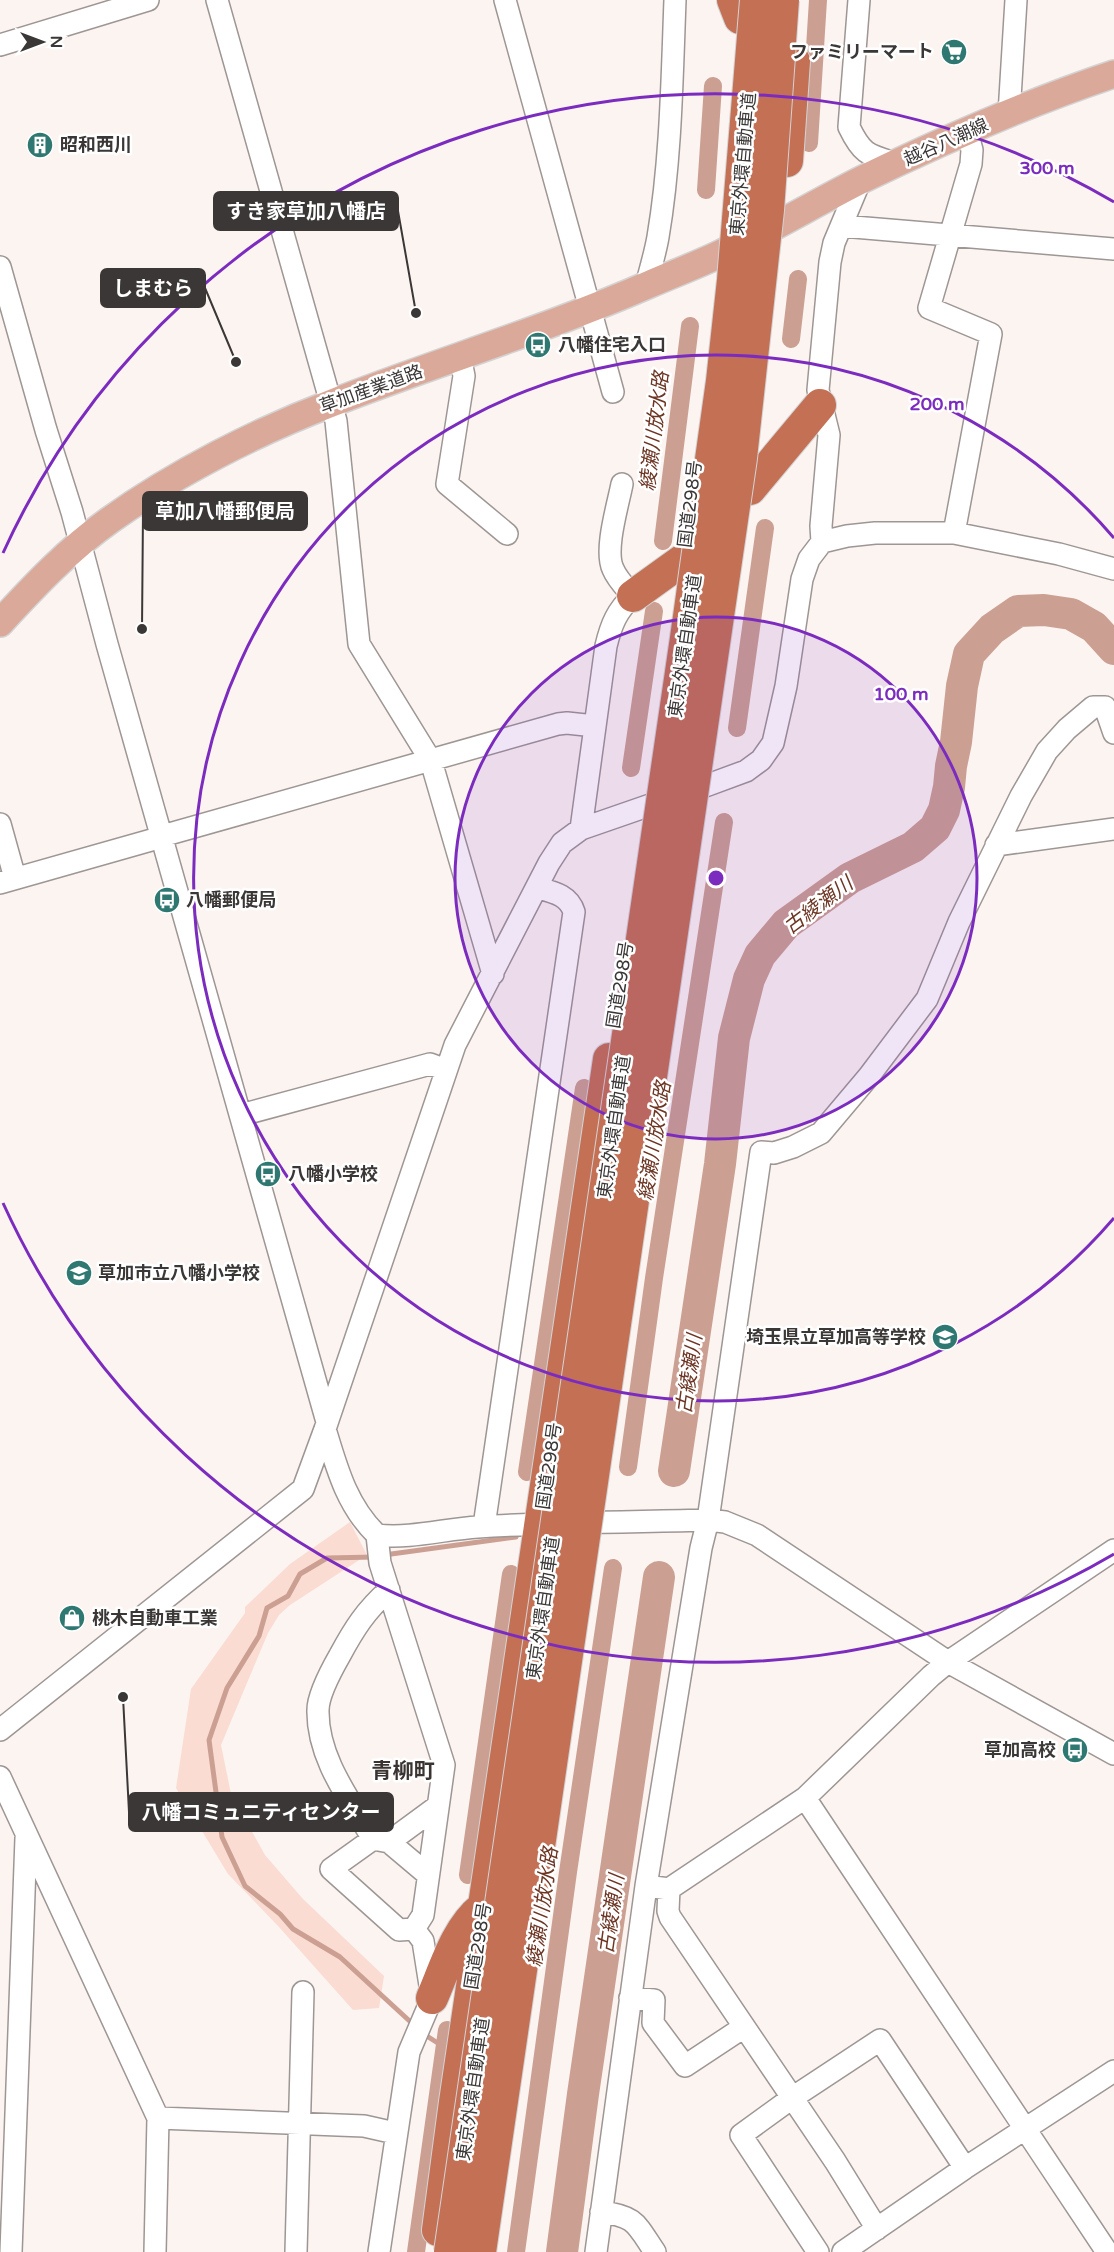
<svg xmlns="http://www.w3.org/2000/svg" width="1114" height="2252" font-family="'Varela Round','Noto Sans JP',sans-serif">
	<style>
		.green { fill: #fadcd2 }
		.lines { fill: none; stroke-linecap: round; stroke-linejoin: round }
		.stream { stroke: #cba093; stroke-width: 5 }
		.canal { stroke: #cba093; stroke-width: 18 }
		.river { stroke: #cba093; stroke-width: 32 }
		.minor-casing { stroke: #9e9694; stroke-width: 24 }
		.major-casing { stroke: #d4d3d3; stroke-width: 30 }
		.highway-casing { stroke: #d4d3d3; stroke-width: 34 }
		.minor { stroke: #fff; stroke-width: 21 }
		.major { stroke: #dba999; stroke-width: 27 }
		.highway { stroke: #c37055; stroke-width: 32 }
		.highway-bridge-casing { stroke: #d4d3d3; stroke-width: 34; stroke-linecap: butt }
		.highway-bridge { stroke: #c37055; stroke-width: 32 }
		.ring { fill: none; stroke: #7b2cbf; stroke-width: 3 }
		.labels { text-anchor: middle; stroke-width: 5; stroke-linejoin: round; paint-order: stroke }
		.poi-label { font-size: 18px; font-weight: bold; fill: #3a3736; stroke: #fff; text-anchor: start }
		.street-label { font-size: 18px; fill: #3a3736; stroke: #fff }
		.water-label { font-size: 20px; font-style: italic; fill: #6d3523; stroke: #fff }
		.quarter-label { font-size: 21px; font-weight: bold; fill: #393331; stroke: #fff }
		.centre { fill: #7b2cbf; stroke: #fff; stroke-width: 3 }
		.ring-label { font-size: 18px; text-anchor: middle; font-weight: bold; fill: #7b2cbf; stroke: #fff; stroke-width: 5; stroke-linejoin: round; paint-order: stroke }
		.leader { fill: none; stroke: #3a3736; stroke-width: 2 }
		.callout-dot { fill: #3a3736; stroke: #fff; stroke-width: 2 }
		.callout { fill: #3a3736; stroke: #3a3736; stroke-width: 2 }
		.callout-label { font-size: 20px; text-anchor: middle; font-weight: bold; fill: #fff }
	</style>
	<rect width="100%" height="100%" fill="#fcf4f1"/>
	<!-- green -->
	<path class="green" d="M350,1522L367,1555L290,1605L279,1615L268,1633L221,1745L231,1794L265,1855L303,1899L384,1976L379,2008L353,2010L279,1927L228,1874L176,1788L191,1689L245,1613V1607L290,1564Z"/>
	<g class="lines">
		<!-- stream -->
		<path class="stream" d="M384,1555L516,1537
			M375,1557L327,1558L300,1574L288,1596L267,1608L259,1636L227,1688L209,1740L222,1837L245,1886L280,1914L293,1929L340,1957L415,2026
			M422,2033L444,2047"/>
		<!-- canal -->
		<path class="canal" d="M809,143L818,0
			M706,190L713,86
			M791,339L798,279
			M663,541L690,326
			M737,728L765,528
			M631,768L654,611
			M628,1467L654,1278L724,822
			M527,1472L584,1088
			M468,1875L511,1574
			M416,2252L447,2030
			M516,2252L568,1872L613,1568"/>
		<!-- river -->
		<path class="river" d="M674,1471L720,1164L734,1038L749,979L760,955L786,924L850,878L913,847L935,828L944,810L949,787L951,766L956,742L962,686L969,654L992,629L1018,611L1044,610L1071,614L1094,627L1114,649
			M562,2252L583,2094L659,1577"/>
		<defs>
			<path id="minor" d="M217,0L336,421L359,644L431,761L493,974
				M505,0L613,392
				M859,0L849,127C863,156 869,155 898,164
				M0,45L148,0
				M1009,114L1016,0
				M842,226L1114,249
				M0,267L46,430L72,512L107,644L327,1422
				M646,286C650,270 655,254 658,237C671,160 672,79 675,0
				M460,356L464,376L447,484L507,534
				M954,533L991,334L929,308L971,164L972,150L967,132
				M822,542L821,526L829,435L818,390L830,262L834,243L860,181
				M0,824L15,878
				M581,829L606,646C611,625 617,610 633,596C626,588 617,579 613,569C604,550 618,505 622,484
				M162,836L558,724L567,723L595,726
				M996,845L1114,829
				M0,883L162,837
				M241,1115L430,1064L446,1070
				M325,1429C337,1469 347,1506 377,1535C410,1539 445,1529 478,1527C554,1522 631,1522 708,1520L725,1522L757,1535L948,1662L1114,1754
				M484,1526L574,912C569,895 553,892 538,888
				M377,1535L380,1563L444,1765L423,1915L414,1929
				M0,1730L303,1489L325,1429L455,1045L549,863L562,843L581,829L708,785L746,771L761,760L773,743L786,686L802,579L809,559L822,542L847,536L875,533H954L1059,554L1114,569
				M0,1777L158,2118L155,2252
				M805,1798L1107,2252
				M373,1839C350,1800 317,1758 318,1710C318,1695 332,1669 340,1655C354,1629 366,1610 389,1590
				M389,1842L427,1874
				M646,1886L669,1889L805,1798L931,1676L948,1662L1114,1550
				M669,1889L668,1911L670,1917L835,2161L877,2229
				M414,1929L399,1930L331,1869L373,1839L389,1842L438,1806
				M630,1998L654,2000L653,2023L685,2066L744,2027
				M158,2118L364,2126L395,2133
				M601,2212C636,2216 636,2224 655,2252
				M11,2252L26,1838
				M296,2252L303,1992
				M379,2252L409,2052L432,1998L423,1941L414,1929
				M596,2252L646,1886L701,1548L708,1520L761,1152L774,1153L793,1147L821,1133L869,1076L927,999L959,922L1021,796L1047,751L1067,729L1093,707H1105L1114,733
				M818,2252L741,2135L792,2098L880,2040L965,2168
				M843,2252L965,2168L1114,2071"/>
			<path id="major" d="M0,623C34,586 69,549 110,520C176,473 256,432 332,403C437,362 547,329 650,284C673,274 697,265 720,254C767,232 812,205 859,181C941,141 1027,103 1114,74"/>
			<path id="highway" d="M733,0L740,18
				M787,161L794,61
				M750,489L820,405
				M633,596L683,560
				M432,1998C445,1968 456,1929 482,1908
				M438,2230L455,2102L609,1059"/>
		</defs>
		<!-- minor casing -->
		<use href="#minor" class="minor-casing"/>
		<!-- major casing -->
		<use href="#major" class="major-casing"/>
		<!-- highway casing -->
		<use href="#highway" class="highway-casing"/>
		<!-- minor -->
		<use href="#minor" class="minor"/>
		<!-- major -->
		<use href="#major" class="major"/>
		<!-- highway -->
		<use href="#highway" class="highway"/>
		<defs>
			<path id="highway-bridge" d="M450,2252L686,638L722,381L733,280L756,0
				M480,2252L741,458L768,210L783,0"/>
		</defs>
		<!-- highway-bridge casing -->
		<use href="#highway-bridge" class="highway-bridge-casing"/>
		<!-- highway-bridge -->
		<use href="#highway-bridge" class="highway-bridge"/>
	</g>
	<!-- distance rings -->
	<circle cx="716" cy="878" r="261" fill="#7b2cbf" fill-opacity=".12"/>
	<g class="ring">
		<circle cx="716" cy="878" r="261"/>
		<path d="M1114 1218A523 523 0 1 1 1114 538"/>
		<path d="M1114 1554A784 784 0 0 1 3 1203M3 553A784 784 0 0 1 1114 202"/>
	</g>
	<!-- icons -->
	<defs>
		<symbol id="supermarket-disc" viewBox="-11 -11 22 22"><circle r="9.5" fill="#2f7872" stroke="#fff"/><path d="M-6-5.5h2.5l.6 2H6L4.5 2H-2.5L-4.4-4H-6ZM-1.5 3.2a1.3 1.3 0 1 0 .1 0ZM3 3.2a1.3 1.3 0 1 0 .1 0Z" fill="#fff"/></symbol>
		<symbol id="building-disc" viewBox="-11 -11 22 22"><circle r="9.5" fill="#2f7872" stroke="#fff"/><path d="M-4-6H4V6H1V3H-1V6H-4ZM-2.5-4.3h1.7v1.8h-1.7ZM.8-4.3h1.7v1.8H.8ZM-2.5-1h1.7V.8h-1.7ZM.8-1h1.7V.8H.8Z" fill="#fff"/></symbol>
		<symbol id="bus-disc" viewBox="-11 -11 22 22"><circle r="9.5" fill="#2f7872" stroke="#fff"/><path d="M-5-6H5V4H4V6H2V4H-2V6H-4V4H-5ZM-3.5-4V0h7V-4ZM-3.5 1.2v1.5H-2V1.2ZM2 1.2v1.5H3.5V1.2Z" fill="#fff"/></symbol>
		<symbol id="school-disc" viewBox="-11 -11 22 22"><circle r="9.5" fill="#2f7872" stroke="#fff"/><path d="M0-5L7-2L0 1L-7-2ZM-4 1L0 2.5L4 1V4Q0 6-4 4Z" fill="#fff"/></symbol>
		<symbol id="shop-disc" viewBox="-11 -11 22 22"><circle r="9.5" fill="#2f7872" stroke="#fff"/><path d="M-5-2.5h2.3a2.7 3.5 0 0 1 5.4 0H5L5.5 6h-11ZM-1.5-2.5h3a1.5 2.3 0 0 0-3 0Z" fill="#fff"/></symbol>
	</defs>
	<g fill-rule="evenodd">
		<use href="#supermarket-disc" x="939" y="37" width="30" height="30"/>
		<use href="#building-disc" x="25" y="130" width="30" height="30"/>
		<use href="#bus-disc" x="523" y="330" width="30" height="30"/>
		<use href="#bus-disc" x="152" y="885" width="30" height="30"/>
		<use href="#bus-disc" x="253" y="1159" width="30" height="30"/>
		<use href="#school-disc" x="64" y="1258" width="30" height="30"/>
		<use href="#school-disc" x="930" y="1322" width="30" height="30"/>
		<use href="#shop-disc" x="57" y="1603" width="30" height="30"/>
		<use href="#bus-disc" x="1060" y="1735" width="30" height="30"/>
	</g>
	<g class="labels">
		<!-- poi labels -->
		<g class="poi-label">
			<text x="934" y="58" text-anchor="end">ファミリーマート</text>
			<text x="60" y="151">昭和西川</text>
			<text x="558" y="351">八幡住宅入口</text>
			<text x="186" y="906">八幡郵便局</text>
			<text x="288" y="1180">八幡小学校</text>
			<text x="98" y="1279">草加市立八幡小学校</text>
			<text x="926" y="1343" text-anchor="end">埼玉県立草加高等学校</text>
			<text x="92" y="1624">桃木自動車工業</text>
			<text x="1056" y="1756" text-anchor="end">草加高校</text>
		</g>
		<!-- street labels -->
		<g class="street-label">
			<text transform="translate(946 142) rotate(-24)" y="6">越谷八潮線</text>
			<text transform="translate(743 164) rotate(-85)" y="6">東京外環自動車道</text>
			<text transform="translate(371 389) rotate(-20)" y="6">草加産業道路</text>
			<text transform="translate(690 504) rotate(-83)" y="6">国道298号</text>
			<text transform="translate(685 646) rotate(-82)" y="6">東京外環自動車道</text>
			<text transform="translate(620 985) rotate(-81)" y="6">国道298号</text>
			<text transform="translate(614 1127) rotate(-82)" y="6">東京外環自動車道</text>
			<text transform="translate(549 1466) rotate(-82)" y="6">国道298号</text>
			<text transform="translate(543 1608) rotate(-82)" y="6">東京外環自動車道</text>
			<text transform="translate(478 1946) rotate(-81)" y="6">国道298号</text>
			<text transform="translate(473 2089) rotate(-82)" y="6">東京外環自動車道</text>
		</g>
		<!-- water labels -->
		<g class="water-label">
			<text transform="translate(654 431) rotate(-83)" y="7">綾瀬川放水路</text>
			<text transform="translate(818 905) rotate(-37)" y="7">古綾瀬川</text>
			<text transform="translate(654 1141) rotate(-81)" y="7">綾瀬川放水路</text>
			<text transform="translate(689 1374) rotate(-82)" y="7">古綾瀬川</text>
			<text transform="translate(542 1907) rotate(-82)" y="7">綾瀬川放水路</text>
			<text transform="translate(611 1914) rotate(-82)" y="7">古綾瀬川</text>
		</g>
		<!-- quarter labels -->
		<g class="quarter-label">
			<text x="403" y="1778">青柳町</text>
		</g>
	</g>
	<circle cx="716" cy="878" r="9" class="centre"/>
	<g class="ring-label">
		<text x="1047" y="174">300 m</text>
		<text x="937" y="410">200 m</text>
		<text x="901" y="700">100 m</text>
	</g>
	<!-- callouts -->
	<path class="leader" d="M416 313L398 211M236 362L205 288M142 629L143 511M123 1697L129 1812"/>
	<g class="callout-dot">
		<circle cx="416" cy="313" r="6"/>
		<circle cx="236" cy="362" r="6"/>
		<circle cx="142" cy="629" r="6"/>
		<circle cx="123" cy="1697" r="6"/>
	</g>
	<g class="callout">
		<rect x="214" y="192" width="184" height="38" rx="6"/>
		<rect x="101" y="269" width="104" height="38" rx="6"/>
		<rect x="143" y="492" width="164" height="38" rx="6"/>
		<rect x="129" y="1793" width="264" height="38" rx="6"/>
	</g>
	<g class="callout-label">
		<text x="306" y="218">すき家草加八幡店</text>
		<text x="153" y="295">しまむら</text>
		<text x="225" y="518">草加八幡郵便局</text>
		<text x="261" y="1819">八幡コミュニティセンター</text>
	</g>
	<!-- north arrow -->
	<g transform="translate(42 42) rotate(90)" stroke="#ffffff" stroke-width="4.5" paint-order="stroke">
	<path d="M0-4.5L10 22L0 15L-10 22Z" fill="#3a3736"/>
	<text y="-9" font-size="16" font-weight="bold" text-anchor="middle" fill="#3a3736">N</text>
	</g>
</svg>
